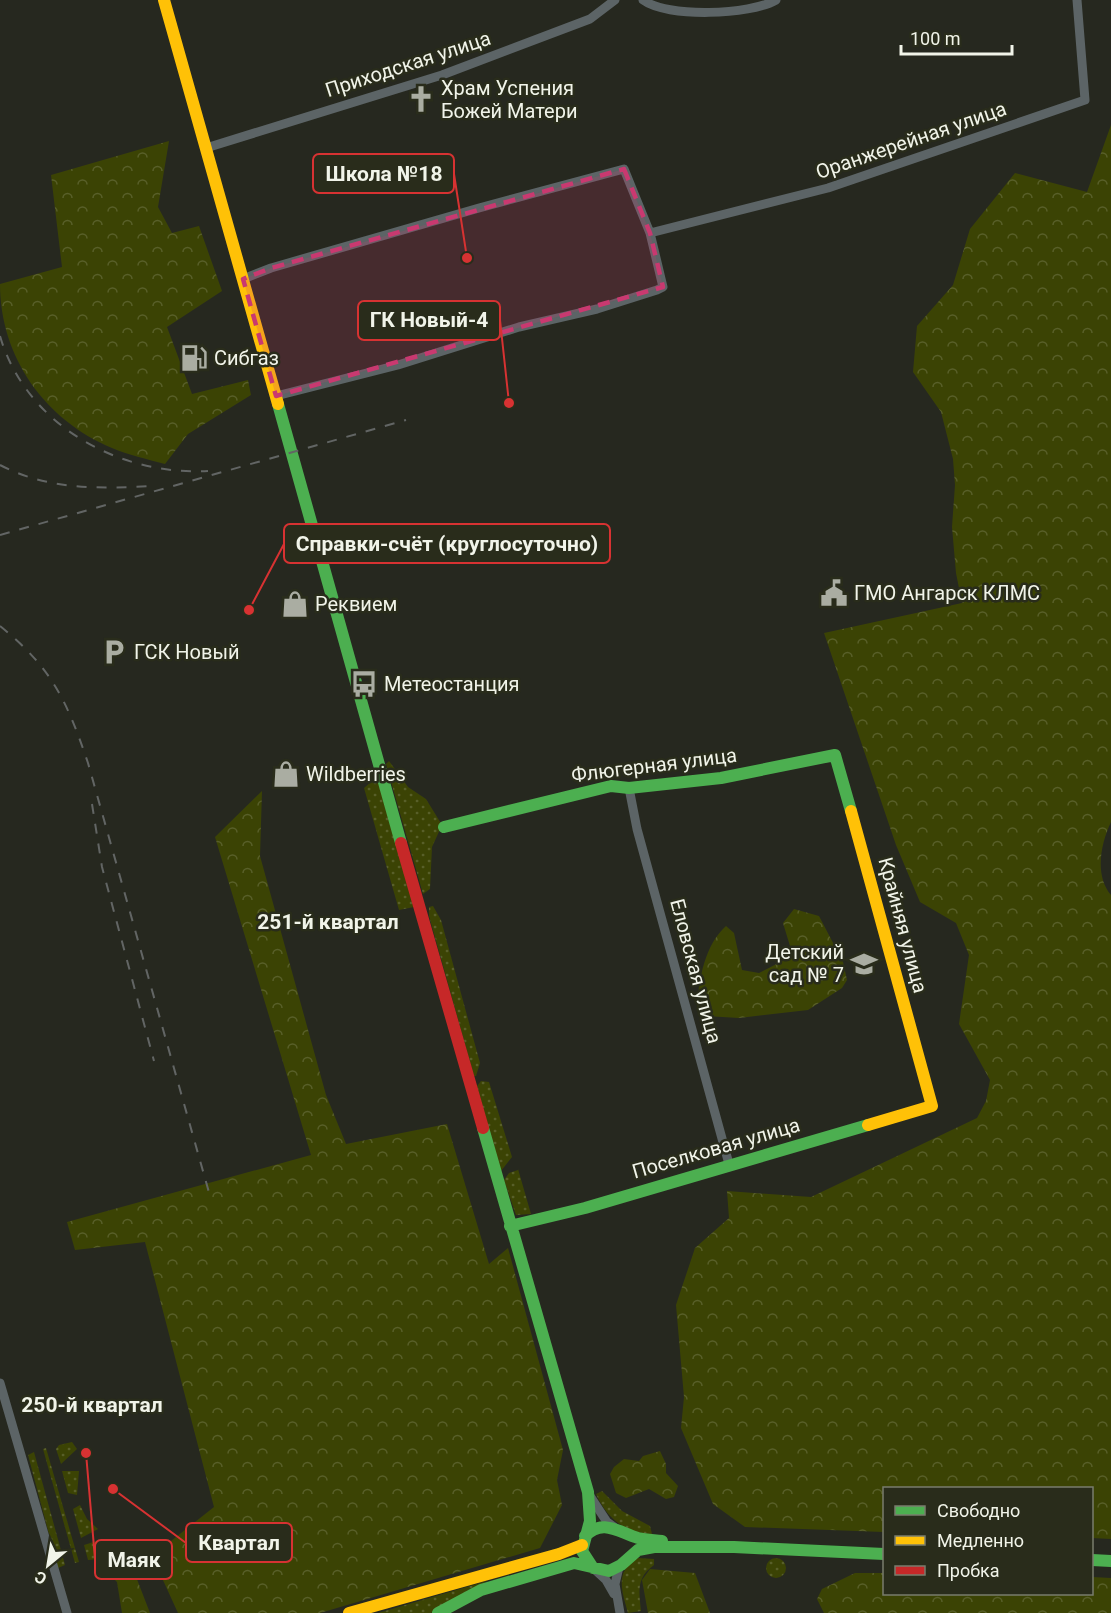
<svg xmlns="http://www.w3.org/2000/svg" width="1111" height="1613" font-family="Roboto,sans-serif">
	<style>
		.grass { fill: url(#grass-dots) }
		.forest { fill: url(#forest-crowns) }
		.lines { fill: none; stroke-linecap: round; stroke-linejoin: round }
		.street { stroke: #5c6466; stroke-width: 9 }
		.fast { stroke: #4caf50; stroke-width: 12 }
		.slow { stroke: #ffc107; stroke-width: 12 }
		.jam { stroke: #c62828; stroke-width: 12 }
		.rail { stroke: #626564; stroke-width: 2; stroke-dasharray: 10 10; stroke-linecap: butt }
		.marked { fill: #c93970; fill-opacity: 0.2; stroke: #c93970; stroke-width: 4.5; stroke-dasharray: 12 8; stroke-linejoin: round }
		.labels { text-anchor: middle; stroke-width: 5; stroke-linejoin: round; paint-order: stroke }
		.street-label { font-size: 20px; fill: #f1f4e9; stroke: #292c1b }
		.poi-label { font-size: 20px; fill: #f1f4e9; stroke: #292c1b; text-anchor: start }
		.neighbourhood-label { font-size: 21px; font-weight: bold; fill: #f1f4e9; stroke: #292c1b }
		.leader { fill: none; stroke: #d73232; stroke-width: 2 }
		.callout-dot { fill: #d73232; stroke: #292c1b; stroke-width: 2 }
		.callout { fill: #292c1b; stroke: #d73232; stroke-width: 2 }
		.callout-label { font-size: 21px; text-anchor: middle; font-weight: bold; fill: #f1f4e9 }
	</style>
	<defs>
		<pattern id="grass-dots" width="8" height="8" patternUnits="userSpaceOnUse" patternTransform="scale(1.5)"><rect width="8" height="8" fill="#3b4304"/><path d="M2 2h.1M6 6h.1" fill="none" stroke="#585f29" stroke-width="1.8" stroke-linecap="round"/></pattern>
		<pattern id="forest-crowns" width="20" height="18" patternUnits="userSpaceOnUse" patternTransform="scale(1.5)"><rect width="20" height="18" fill="#3b4304"/><path d="M2 6a3 3 0 1 1 6 0M12 15a3 3 0 1 1 6 0" fill="none" stroke="#585f29"/></pattern>
	</defs>
	<rect width="100%" height="100%" fill="#26281f"/>
	<!-- grass -->
	<path class="grass" d="M389,761L408,787L426,799L442,825L432,847L430,889L423,894L386,764Z
		M371,782L380,783L414,907L399,910L364,788Z
		M433,906L441,920L480,1063L476,1076H474L429,916V907Z
		M481,1081L489,1082L512,1157L501,1171L477,1086Z
		M518,1170V1169L531,1214L516,1215L504,1180L509,1173Z
		M72,1442L77,1449L61,1464L56,1449L59,1445Z
		M46,1448L79,1562L75,1563L43,1449Z
		M34,1452L65,1565L58,1568L28,1455Z
		M62,1471H79L77,1495L68,1493Z
		M602,1491L622,1511L650,1526L652,1534C624,1533 607,1518 596,1494Z
		M80,1505L87,1519L98,1529L81,1538L73,1509Z
		M103,1539L100,1559L88,1560L84,1545Z
		M766 1568a10 10 0 1 1 20 0a10 10 0 1 1-20 0Z
		M638,1558L654,1559V1565C636,1578 639,1591 641,1611L628,1613C622,1591 614,1571 638,1558Z
		M487,1581L431,1613H378Z"/>
	<!-- forest -->
	<path class="forest" d="M1111,125V822C1101,843 1094,875 1111,895V1539L1092,1538V1488H884V1532L745,1527L713,1504L681,1428L684,1397L676,1305L695,1248L729,1218L727,1191L811,1197L977,1118L986,1101L990,1080L959,1024L969,955L956,923L920,902L896,845L824,633L962,603L956,573L952,527L955,485L953,459L941,412L913,372L917,326L953,285L970,229L1015,173L1087,192Z
		M169,141L158,207L172,233L199,226L222,291L167,327L192,394L248,380L251,395L188,434L165,464C147,459 128,455 112,448C45,420 0,357 0,284L62,267L51,175Z
		M262,791L260,856L326,1095L346,1144L447,1124L489,1264L508,1248L563,1450L557,1480L562,1505L540,1548L320,1613H178L152,1556L214,1507L145,1242L75,1250L67,1222L311,1155L215,837Z
		M794,909L819,916L843,962L847,980L842,988L808,1010L739,1018L706,1016L697,1006C699,978 705,945 726,926L734,933L742,970L759,973L790,957V946L783,923Z
		M660,1451L666,1464V1473L678,1486L674,1497L666,1499L649,1489L626,1498L616,1493L610,1474L614,1467L624,1459L639,1461L643,1456Z
		M128,1556L150,1613H122L117,1582L108,1573L109,1566Z
		M650,1569L695,1573L710,1613H648L642,1580Z
		M855,1573H884V1594H1092V1577L1111,1578V1613H824L817,1599L822,1589Z"/>
	<g class="lines">
		<!-- street -->
		<path class="street" d="M643,0C667,18 750,15 776,0
			M206,148L442,75L590,19L615,0
			M650,233L828,188L1085,100L1077,0
			M243,279L271,268L479,208L624,169L650,233L663,287L657,290L597,309L519,327L398,365L276,396
			M629,788L637,829L729,1164
			M0,1383L67,1613
			M590,1496L607,1522L614,1527
			M619,1567L615,1584L620,1613
			M593,1568L606,1580L614,1594"/>
		<!-- fast -->
		<path class="fast" d="M278,404L401,843
			M444,827L611,786L629,788L721,778L835,755L851,811
			M483,1128L588,1492L590,1521L582,1551L593,1568
			M510,1226L585,1208L868,1125
			M585,1536C603,1518 618,1532 638,1538C646,1540 654,1540 662,1541
			M1092,1560L1111,1561
			M438,1613L481,1590L574,1563L609,1571L621,1565L638,1550L654,1547H734L884,1554"/>
		<!-- slow -->
		<path class="slow" d="M164,0L278,404
			M851,811L932,1106L868,1125
			M349,1613L559,1554L582,1545"/>
		<!-- jam -->
		<path class="jam" d="M401,843L483,1128"/>
		<!-- rail -->
		<path class="rail" d="M0,336C26,425 119,476 208,471
			M0,465C48,490 99,489 152,486
			M0,535L406,420
			M0,626C52,668 67,701 88,763L210,1196
			M92,804L102,867L154,1061"/>
	</g>
	<!-- marked area -->
	<path class="marked" d="M624,169L650,233L663,287L276,396L243,279L271,268Z"/>
	<!-- icons -->
	<defs>
		<symbol id="church-bare" viewBox="-9 -9 18 18"><path d="M-1.2-6h2.4v3.5h3.3v2.4h-3.3V6h-2.4V-.1h-3.3v-2.4h3.3Z" fill="#aaada2" stroke="#292c1b" stroke-width="2.5" paint-order="stroke"/></symbol>
		<symbol id="fuel-bare" viewBox="-9 -9 18 18"><path d="M-5.5-6h7V0h2V4h1.3V-2.5L3-4.5l.8-.8L6-3V5H2.5V1h-1V6h-7ZM-4.2-4.7v3.2H.2V-4.7Z" fill="#aaada2" stroke="#292c1b" stroke-width="2.5" paint-order="stroke"/></symbol>
		<symbol id="civic-bare" viewBox="-9 -9 18 18"><path d="M-.6-6.5H3V-4.5H.6V-3L4-1V1h2V6H-6V1h2V-1L-.6-3ZM-1.2 2.5V6h2.4V2.5Z" fill="#aaada2" stroke="#292c1b" stroke-width="2.5" paint-order="stroke"/></symbol>
		<symbol id="shop-bare" viewBox="-9 -9 18 18"><path d="M-5-2.5h2.3a2.7 3.5 0 0 1 5.4 0H5L5.5 6h-11ZM-1.5-2.5h3a1.5 2.3 0 0 0-3 0Z" fill="#aaada2" stroke="#292c1b" stroke-width="2.5" paint-order="stroke"/></symbol>
		<symbol id="parking-bare" viewBox="-9 -9 18 18"><path d="M-3.5-5.5H1a3.5 3.5 0 0 1 0 7H-1V5.5H-3.5ZM-1-3.4V-.6H.8a1.4 1.4 0 0 0 0-2.8Z" fill="#aaada2" stroke="#292c1b" stroke-width="2.5" paint-order="stroke"/></symbol>
		<symbol id="bus-bare" viewBox="-9 -9 18 18"><path d="M-5-6H5V4H4V6H2V4H-2V6H-4V4H-5ZM-3.5-4V0h7V-4ZM-3.5 1.2v1.5H-2V1.2ZM2 1.2v1.5H3.5V1.2Z" fill="#aaada2" stroke="#292c1b" stroke-width="2.5" paint-order="stroke"/></symbol>
		<symbol id="school-bare" viewBox="-9 -9 18 18"><path d="M0-5L7-2L0 1L-7-2ZM-4 1L0 2.5L4 1V4Q0 6-4 4Z" fill="#aaada2" stroke="#292c1b" stroke-width="2.5" paint-order="stroke"/></symbol>
	</defs>
	<g fill-rule="evenodd">
		<use href="#church-bare" x="402" y="80" width="38" height="38"/>
		<use href="#fuel-bare" x="175" y="339" width="38" height="38"/>
		<use href="#civic-bare" x="815" y="574" width="38" height="38"/>
		<use href="#shop-bare" x="276" y="585" width="38" height="38"/>
		<use href="#parking-bare" x="95" y="633" width="38" height="38"/>
		<use href="#bus-bare" x="345" y="665" width="38" height="38"/>
		<use href="#shop-bare" x="267" y="755" width="38" height="38"/>
		<use href="#school-bare" x="845" y="945" width="38" height="38"/>
	</g>
	<g class="labels">
		<!-- street labels -->
		<g class="street-label">
			<text transform="translate(408 64) rotate(-18)" y="7">Приходская улица</text>
			<text transform="translate(911 140) rotate(-19)" y="7">Оранжерейная улица</text>
			<text transform="translate(654 765) rotate(-7)" y="7">Флюгерная улица</text>
			<text transform="translate(903 925) rotate(75)" y="7">Крайняя улица</text>
			<text transform="translate(696 971) rotate(75)" y="7">Еловская улица</text>
			<text transform="translate(716 1148) rotate(-16)" y="7">Поселковая улица</text>
		</g>
		<!-- poi labels -->
		<g class="poi-label">
			<text x="441" y="95">Храм Успения<tspan x="441" dy="23">Божей Матери</tspan></text>
			<text x="214" y="365">Сибгаз</text>
			<text x="854" y="600">ГМО Ангарск КЛМС</text>
			<text x="315" y="611">Реквием</text>
			<text x="134" y="659">ГСК Новый</text>
			<text x="384" y="691">Метеостанция</text>
			<text x="306" y="781">Wildberries</text>
			<text x="844" y="959" text-anchor="end">Детский<tspan x="844" dy="23">сад № 7</tspan></text>
		</g>
		<!-- neighbourhood labels -->
		<g class="neighbourhood-label">
			<text x="328" y="929">251-й квартал</text>
			<text x="92" y="1412">250-й квартал</text>
		</g>
	</g>
	<!-- callouts -->
	<path class="leader" d="M467 258L454 174M509 403L500 320M249 610L284 544M113 1489L186 1543M86 1453L95 1559"/>
	<g class="callout-dot">
		<circle cx="467" cy="258" r="6"/>
		<circle cx="509" cy="403" r="6"/>
		<circle cx="249" cy="610" r="6"/>
		<circle cx="113" cy="1489" r="6"/>
		<circle cx="86" cy="1453" r="6"/>
	</g>
	<g class="callout">
		<rect x="313" y="154" width="141" height="39" rx="6"/>
		<rect x="358" y="301" width="142" height="39" rx="6"/>
		<rect x="284" y="524" width="326" height="39" rx="6"/>
		<rect x="186" y="1523" width="106" height="39" rx="6"/>
		<rect x="95" y="1540" width="77" height="39" rx="6"/>
	</g>
	<g class="callout-label">
		<text x="384" y="181">Школа №18</text>
		<text x="429" y="327">ГК Новый-4</text>
		<text x="447" y="551">Справки-счёт (круглосуточно)</text>
		<text x="239" y="1550">Квартал</text>
		<text x="134" y="1567">Маяк</text>
	</g>
	<!-- legend -->
	<rect x="883" y="1487" width="210" height="108" fill="#292c1b" stroke="#797c6d" stroke-width="1.5"/>
	<rect x="895" y="1506" width="30" height="9" fill="#4caf50" stroke="#797c6d" stroke-width="1.5"/>
	<text x="937" y="1517" font-size="18" fill="#f1f4e9">Свободно</text>
	<rect x="895" y="1536" width="30" height="9" fill="#ffc107" stroke="#797c6d" stroke-width="1.5"/>
	<text x="937" y="1547" font-size="18" fill="#f1f4e9">Медленно</text>
	<rect x="895" y="1566" width="30" height="9" fill="#c62828" stroke="#797c6d" stroke-width="1.5"/>
	<text x="937" y="1577" font-size="18" fill="#f1f4e9">Пробка</text>
	<!-- north arrow -->
	<g transform="translate(48 1565) rotate(210)" stroke="#292c1b" stroke-width="4.5" paint-order="stroke">
	<path d="M0-4.5L10 22L0 15L-10 22Z" fill="#f1f4e9"/>
	<text y="-9" font-size="16" font-weight="bold" text-anchor="middle" fill="#f1f4e9">С</text>
	</g>
	<!-- scale -->
	<path d="M901 45v9h111v-9" fill="none" stroke="#f1f4e9" stroke-width="3"/>
	<text x="910" y="45" font-size="18" fill="#f1f4e9" stroke="#292c1b" stroke-width="4.5" paint-order="stroke">100 m</text>
</svg>
